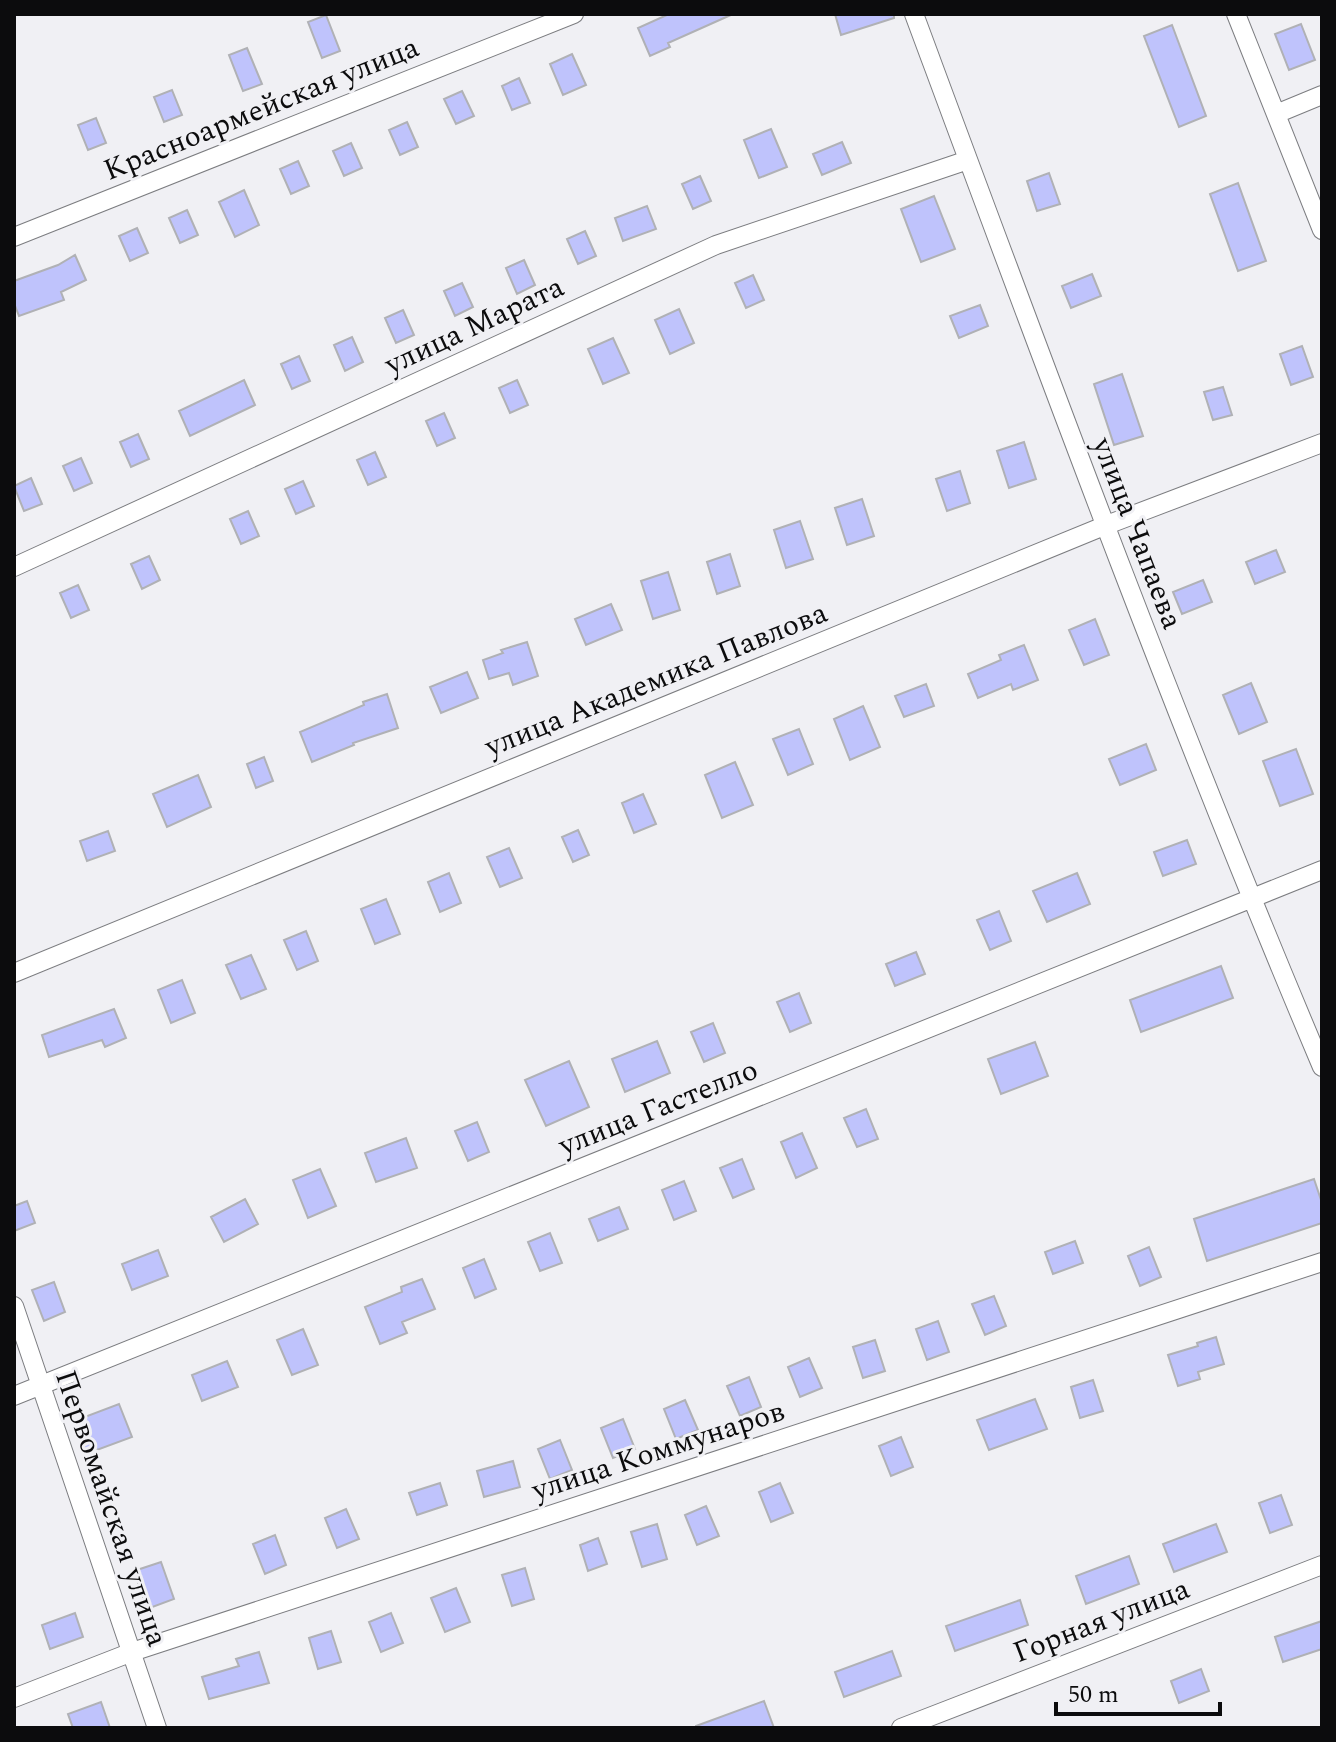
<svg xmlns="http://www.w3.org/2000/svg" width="1336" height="1742" font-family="Spectral,serif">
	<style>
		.building { fill: #bfc3fc; stroke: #b0b1b5; stroke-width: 2 }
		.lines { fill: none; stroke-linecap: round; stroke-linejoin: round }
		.minor-casing { stroke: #7c7d80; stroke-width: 20 }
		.minor { stroke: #fff; stroke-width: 18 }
		.labels { text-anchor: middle; stroke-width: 6; stroke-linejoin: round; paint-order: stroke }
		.street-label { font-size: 30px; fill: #0c0c0d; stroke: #f0f0f4 }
	</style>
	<rect width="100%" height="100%" fill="#f0f0f4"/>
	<!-- building -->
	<path class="building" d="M669,14H733L668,43L670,47L650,56L638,28Z
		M835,14H894V18L841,35Z
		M326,15L340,51L322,58L308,22Z
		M1301,24L1315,60L1289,70L1275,34Z
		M1172,25L1206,116L1179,127L1144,36Z
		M247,48L262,84L243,91L229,55Z
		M572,54L586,85L563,95L550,64Z
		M519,78L530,103L512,110L502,86Z
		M172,90L182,115L164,122L154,97Z
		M462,91L474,116L456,124L444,99Z
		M96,118L106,143L88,150L78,125Z
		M407,122L418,147L400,155L389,130Z
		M771,129L787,167L759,178L744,140Z
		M842,142L851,163L822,175L813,154Z
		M351,143L362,168L344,176L333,151Z
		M298,161L309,186L291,194L280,169Z
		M1049,173L1060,204L1037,211L1027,181Z
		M700,176L711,201L693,209L682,184Z
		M1238,183L1266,261L1238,271L1210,194Z
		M244,190L259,225L235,237L219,202Z
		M934,196L955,249L921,262L901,209Z
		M647,206L656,229L623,241L615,218Z
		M187,210L198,235L180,243L169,218Z
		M137,228L148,253L130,261L119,236Z
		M585,231L596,256L578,264L567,239Z
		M75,255L86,280L61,292L64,300L19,316L14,303V281L58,265Z
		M524,260L535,285L517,294L506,268Z
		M1092,274L1101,296L1071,308L1062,286Z
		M753,275L764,300L746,308L735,283Z
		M462,283L473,307L455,316L444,291Z
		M980,305L988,326L959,338L950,316Z
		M679,309L694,343L670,354L655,320Z
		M403,310L414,335L396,343L385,318Z
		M352,337L363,362L345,371L334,345Z
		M613,338L629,373L603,384L588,349Z
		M1302,346L1313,377L1291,385L1280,354Z
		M299,356L310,381L292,389L281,364Z
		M1122,374L1143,436L1114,445L1094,384Z
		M244,380L255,405L190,436L179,411Z
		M517,380L528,405L510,413L499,388Z
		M1223,387L1232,415L1213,420L1204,392Z
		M444,413L455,438L437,446L426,421Z
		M138,434L149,459L131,467L120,442Z
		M1024,442L1036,479L1009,488L997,451Z
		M375,452L386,477L368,485L357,460Z
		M81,458L92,483L74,491L63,466Z
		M960,471L970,503L947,511L936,479Z
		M31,478L42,504L24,511L14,486Z
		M303,481L314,506L296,514L285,489Z
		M862,499L874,536L847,545L835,508Z
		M248,511L259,536L241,544L230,519Z
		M800,521L813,559L786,568L774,530Z
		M1276,550L1285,572L1255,584L1246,562Z
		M730,554L740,586L717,594L707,562Z
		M149,556L160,580L142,589L131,564Z
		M668,572L680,610L653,619L641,581Z
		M1203,580L1212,602L1182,614L1173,592Z
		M78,585L89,610L71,618L60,593Z
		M611,604L622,630L586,645L575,619Z
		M1095,619L1109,655L1084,665L1069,630Z
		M527,642L538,676L513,685L509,673L489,679L483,660L503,653L501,650Z
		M1024,645L1038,680L1013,690L1011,684L978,698L968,674L1001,660L999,655Z
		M467,672L478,698L441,713L430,687Z
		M1251,683L1267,722L1239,734L1223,695Z
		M926,684L934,706L904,717L895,696Z
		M387,694L398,728L353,743L354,745L312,762L300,732L364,705L363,702Z
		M863,706L880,747L850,760L834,719Z
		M799,729L813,764L788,775L773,739Z
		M1146,744L1156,770L1120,785L1109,759Z
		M1296,749L1313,794L1280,806L1263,761Z
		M264,757L273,781L256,788L247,764Z
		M735,762L753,805L722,818L705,775Z
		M198,775L211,807L167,827L153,794Z
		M643,794L656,824L634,833L622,803Z
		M578,830L589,855L573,862L562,837Z
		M108,831L115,851L87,861L80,841Z
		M1187,840L1196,864L1163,876L1154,852Z
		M509,848L522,878L500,887L487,857Z
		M449,873L461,903L440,912L428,882Z
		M1077,873L1090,904L1047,922L1033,891Z
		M386,899L400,934L375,944L361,909Z
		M999,911L1011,941L990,950L977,920Z
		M306,931L318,961L297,970L284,940Z
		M916,952L925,974L895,986L886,964Z
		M251,955L266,989L241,999L226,965Z
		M1221,966L1233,998L1141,1032L1130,1000Z
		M182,980L195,1013L171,1023L158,990Z
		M799,993L811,1023L790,1032L777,1002Z
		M114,1009L126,1038L105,1047L102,1040L49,1057L42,1035Z
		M713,1023L725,1053L704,1062L691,1032Z
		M657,1041L670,1073L625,1092L612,1059Z
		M1035,1042L1048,1076L1001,1094L988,1059Z
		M569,1061L589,1107L546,1126L525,1080Z
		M866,1109L878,1139L857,1147L844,1118Z
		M477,1122L489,1152L468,1161L455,1131Z
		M802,1133L817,1168L796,1178L781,1142Z
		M406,1138L417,1168L376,1182L365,1153Z
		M742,1159L754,1189L733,1198L720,1168Z
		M320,1169L336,1206L308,1218L293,1180Z
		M1314,1179L1322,1203V1223L1207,1261L1194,1219Z
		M684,1181L696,1211L674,1220L662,1190Z
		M245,1199L258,1224L224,1242L211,1217Z
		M27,1201L35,1223L14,1231V1206Z
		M619,1207L628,1229L598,1241L589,1219Z
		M550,1233L562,1263L540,1271L528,1242Z
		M1075,1241L1083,1263L1053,1274L1045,1252Z
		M1149,1247L1161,1277L1140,1286L1128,1256Z
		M158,1250L168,1276L132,1290L122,1264Z
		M484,1259L496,1289L475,1298L463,1268Z
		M422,1279L435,1309L402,1322L407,1333L380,1344L365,1307L402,1292L401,1287Z
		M54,1282L65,1312L44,1321L32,1290Z
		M994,1296L1006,1326L985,1335L972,1304Z
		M938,1321L949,1352L927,1360L916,1329Z
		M303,1329L318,1365L292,1375L277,1340Z
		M1216,1337L1224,1364L1198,1372L1200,1379L1178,1386L1168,1355L1198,1346L1197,1343Z
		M875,1340L885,1371L863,1378L853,1347Z
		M809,1358L822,1388L800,1397L788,1367Z
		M227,1361L238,1387L202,1401L192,1375Z
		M749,1377L761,1407L740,1416L727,1386Z
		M1093,1380L1103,1411L1080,1418L1071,1387Z
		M1035,1399L1047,1429L989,1450L977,1420Z
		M685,1400L698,1430L676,1439L664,1409Z
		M119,1404L132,1437L86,1454L74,1421Z
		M623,1419L635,1449L613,1458L601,1428Z
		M901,1437L913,1467L891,1476L879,1446Z
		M560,1440L572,1470L550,1479L538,1449Z
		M513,1461L520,1487L484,1497L477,1471Z
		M440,1483L447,1505L417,1515L409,1493Z
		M780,1483L793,1513L771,1522L759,1492Z
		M1281,1495L1292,1525L1270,1533L1259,1503Z
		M706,1506L719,1536L697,1545L685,1515Z
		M346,1509L359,1539L337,1548L325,1518Z
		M657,1524L667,1559L642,1567L631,1532Z
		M1216,1524L1227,1552L1174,1572L1163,1544Z
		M275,1535L286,1565L265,1574L253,1544Z
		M598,1538L607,1564L588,1571L580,1545Z
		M1129,1556L1139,1584L1086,1604L1076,1576Z
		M161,1562L174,1599L147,1609L134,1571Z
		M525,1568L534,1599L512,1606L502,1575Z
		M456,1588L470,1622L445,1632L431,1598Z
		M1020,1600L1028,1625L955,1651L946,1626Z
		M75,1613L83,1637L50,1649L42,1625Z
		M391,1613L403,1643L381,1652L369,1622Z
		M1322,1621V1649L1283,1662L1275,1637Z
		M331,1631L341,1662L318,1669L309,1638Z
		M892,1651L901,1676L844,1697L835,1672Z
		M259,1652L269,1683L209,1699L202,1677L239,1666L236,1659Z
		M1201,1669L1209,1691L1179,1703L1171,1681Z
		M764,1701L774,1728H696V1726Z
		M101,1702L110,1728H73L68,1714Z"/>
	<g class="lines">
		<defs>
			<path id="minor" d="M914,14C1045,367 1175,720 1322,1067
				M1236,14L1322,230
				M1276,114L1322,95
				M14,237L574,14
				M14,567L716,245L968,160
				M14,973L1104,526L1322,443
				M14,1306L157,1728
				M14,1396L1322,870
				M14,1698L132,1652L1322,1262
				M901,1728L1322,1565"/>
		</defs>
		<!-- minor casing -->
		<use href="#minor" class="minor-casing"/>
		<!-- minor -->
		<use href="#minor" class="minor"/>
	</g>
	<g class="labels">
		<!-- street labels -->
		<g class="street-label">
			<text transform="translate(261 108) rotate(-22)" y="10">Красноармейская улица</text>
			<text transform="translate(474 325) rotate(-25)" y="10">улица Марата</text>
			<text transform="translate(1138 533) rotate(69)" y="10">улица Чапаева</text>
			<text transform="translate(656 679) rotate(-22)" y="10">улица Академика Павлова</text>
			<text transform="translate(658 1107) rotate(-22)" y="10">улица Гастелло</text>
			<text transform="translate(658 1450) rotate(-18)" y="10">улица Коммунаров</text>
			<text transform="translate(112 1508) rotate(71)" y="10">Первомайская улица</text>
			<text transform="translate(1101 1620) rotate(-21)" y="10">Горная улица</text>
		</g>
	</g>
	<!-- border -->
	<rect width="1336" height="1742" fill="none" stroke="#0c0c0d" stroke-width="32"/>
	<!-- scale -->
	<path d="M1056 1702v12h164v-12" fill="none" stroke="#0c0c0d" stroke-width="4"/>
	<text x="1068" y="1702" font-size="24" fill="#0c0c0d" stroke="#f0f0f4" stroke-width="6" paint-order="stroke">50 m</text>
</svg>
